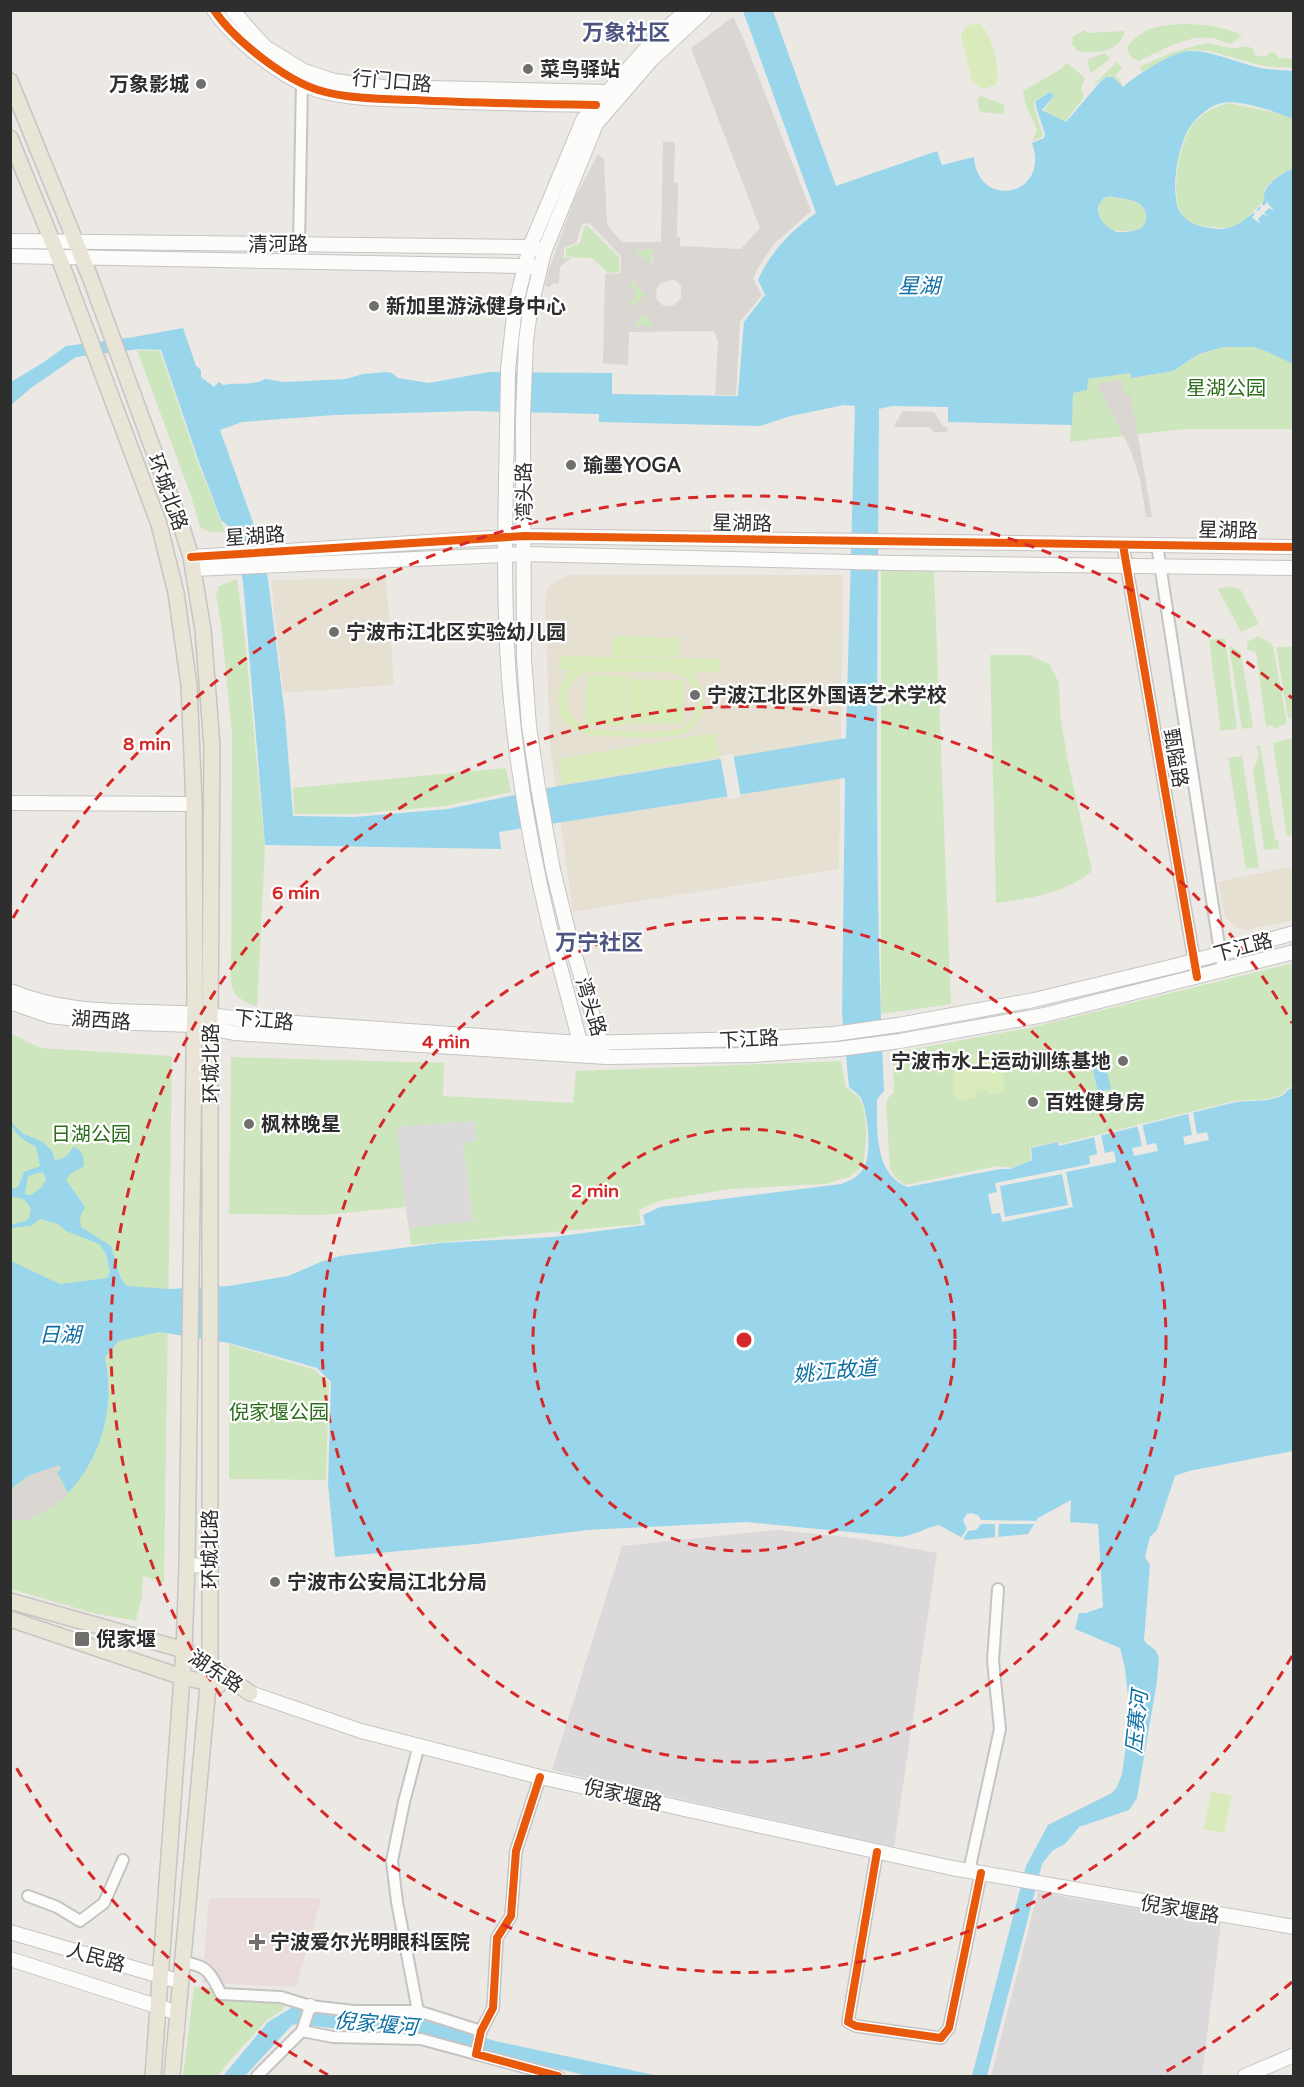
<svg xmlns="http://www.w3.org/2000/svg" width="1304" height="2087" font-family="'Varela Round','Noto Sans SC',sans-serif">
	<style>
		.industrial { fill: #dcd9db }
		.education { fill: #e6e0d3 }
		.medical { fill: #e9dcdb }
		.green { fill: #cee6be }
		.pitch { fill: #d9eabb; fill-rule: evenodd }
		.plaza { fill: #dad6d2; fill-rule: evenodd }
		.water { fill: #99d6ec; fill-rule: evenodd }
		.pier { fill: #ece8e4; fill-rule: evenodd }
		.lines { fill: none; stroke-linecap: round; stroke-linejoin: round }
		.street-casing { stroke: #c5c4c5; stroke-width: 14 }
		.secondary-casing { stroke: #c5c4c5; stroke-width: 16 }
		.primary-casing { stroke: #c6c5c4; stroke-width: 18 }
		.street { stroke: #fcfcfb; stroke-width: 10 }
		.secondary { stroke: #fcfcfb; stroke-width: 14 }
		.primary { stroke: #e8e4d6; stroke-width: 15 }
		.cycleway-casing { stroke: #fff; stroke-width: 11 }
		.cycleway { stroke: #e8590c; stroke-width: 8 }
		.ring { fill: none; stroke: #d62828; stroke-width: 3; stroke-dasharray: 10 8 }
		.poi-dot { fill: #706f6e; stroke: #fff; stroke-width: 2 }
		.labels { text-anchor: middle; stroke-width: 4.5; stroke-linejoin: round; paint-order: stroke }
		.poi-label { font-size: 20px; font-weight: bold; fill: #2e2e2e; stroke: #fff; text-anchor: start }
		.street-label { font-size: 20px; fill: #2e2e2e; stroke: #fff }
		.park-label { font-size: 20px; fill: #2c6e1b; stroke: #fff }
		.water-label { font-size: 21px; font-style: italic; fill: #0d6fa3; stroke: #fff }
		.quarter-label { font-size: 22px; font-weight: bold; fill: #4d5680; stroke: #fff }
		.centre { fill: #d62828; stroke: #fff; stroke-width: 3 }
		.ring-label { font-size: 18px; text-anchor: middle; font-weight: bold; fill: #d62828; stroke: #fff; stroke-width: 4.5; stroke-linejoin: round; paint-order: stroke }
	</style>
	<rect width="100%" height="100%" fill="#ece8e4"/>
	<!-- industrial -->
	<path class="industrial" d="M474,1121L476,1141L463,1143L473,1222L409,1228L405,1207L396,1127Z
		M777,1530L855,1538L937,1553L894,1847L552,1770L622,1546Z
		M1038,1892L1221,1923L1202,2076H991Z"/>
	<!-- education -->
	<path class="education" d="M568,575H843L839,869L573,912L550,745L545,602L547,589L554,582Z
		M386,578L394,685L283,693L271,580Z
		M1293,866V920L1246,930L1236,927L1225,916L1218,882Z"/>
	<!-- medical -->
	<path class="medical" d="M209,1898H317L321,1900L296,1987L202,1983Z"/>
	<!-- green -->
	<path class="green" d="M1189,24C1208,25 1224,27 1242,35L1230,44C1224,42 1218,39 1212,38C1188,34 1160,51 1139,61C1131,58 1129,55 1127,47C1145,25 1161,25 1189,24Z
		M1085,30L1087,33L1123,31L1125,32C1123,36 1120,42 1117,45C1108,53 1089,53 1078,51L1072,44L1073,36Z
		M1206,43C1215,43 1223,48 1232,48C1241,49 1240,44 1252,48L1255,55L1265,57L1271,52L1276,53L1279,58L1293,59V68L1263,66L1210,51L1189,50L1165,59L1142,72L1139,67L1173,52Z
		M1105,53L1110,59L1091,73L1089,70L1088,59Z
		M1117,62L1122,68L1115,75L1123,84L1121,85L1116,79L1109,76L1093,85Z
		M1068,63L1085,78L1081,89L1084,97L1065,122L1044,110L1054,96L1050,92L1036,100L1034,107L1043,136L1032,142L1037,129L1025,103L1023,91L1061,69L1065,64Z
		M980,96L1003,104L1005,109L1003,114L980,112L977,100Z
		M1229,103L1277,113L1293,119V168C1281,174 1269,180 1263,193L1266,196L1263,202L1236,228C1219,228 1201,229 1186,219C1167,204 1179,145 1191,127C1199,115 1214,106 1229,103Z
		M1109,196C1123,200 1142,197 1146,215C1147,220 1145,223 1142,228C1120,235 1091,232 1100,201Z
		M587,225L619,257L620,272L608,273L592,258L566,257V249L580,243L584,227Z
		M652,249V264L636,254L637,251Z
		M631,280L646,294V296L630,307L629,282Z
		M645,314L652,323V326H633L634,323Z
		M1223,347H1254L1268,352L1293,364V429H1184L1070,442L1073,393L1087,390L1088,379L1130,373L1131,378L1173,371L1200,354Z
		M137,350L160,351L197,460L225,532H210L200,527L191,496Z
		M881,570L934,571L951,1004L881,1014Z
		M237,579L245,639L265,848L257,1007C245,1001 233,998 231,983L232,733L221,623L216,595L219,586Z
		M1230,586L1240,589L1259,624L1241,632L1218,589Z
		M1258,636L1271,643L1273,646L1287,723L1274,729L1273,725L1266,726L1256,652L1247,650V642Z
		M1225,638L1237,729L1221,731L1209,640Z
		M1229,645L1241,653L1253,727L1242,729Z
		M1276,647H1292L1293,720L1288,717Z
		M990,655H1030L1050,665L1059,683L1060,714L1068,761L1092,871C1064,894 1031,898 996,903Z
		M1293,738V835L1287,836L1273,743Z
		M1260,745L1275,840H1278L1279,848L1264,850L1253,770L1259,755L1256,746Z
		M1242,756L1259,867L1246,869L1228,758Z
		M506,768L511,792L445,806L355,814H294L293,788Z
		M1293,963V1086L1288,1088L1281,1095L1268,1099L1235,1101L1060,1144L1059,1142L1030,1147L1031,1160L1011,1168L997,1166L905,1185L895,1177L890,1168L886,1104L888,1098L894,1092L893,1053L1033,1027Z
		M10,1033L40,1048L172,1056L164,1583L143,1576L142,1596L136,1621L93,1613L11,1589Z
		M231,1057L444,1063L443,1096L573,1103L576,1071L841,1061L846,1087C849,1090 854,1093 857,1096C870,1108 866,1150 863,1166L849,1177L825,1184L730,1189L662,1200L639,1210L641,1224L411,1245L409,1228L473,1221L463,1143L476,1141L474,1121L397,1127L405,1207L321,1215L229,1214Z
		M229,1344L315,1370L329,1383L326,1480L229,1479Z
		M194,1987L292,1993L283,2010L267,2020L226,2065L218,2076H183Z"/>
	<!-- pitch -->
	<path class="pitch" d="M980,23C993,38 1000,66 996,85L983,89L972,81L961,35L966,26Z
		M613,636L679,638V657L612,656Z
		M560,656L720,659V672H693C701,687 708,698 701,715C690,744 653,737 628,737C611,736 593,738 578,731C552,720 552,688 571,670H559ZM591,672C611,672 631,672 650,672C658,672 666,671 673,673C700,678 706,716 681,728C669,734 600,731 585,728C561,713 559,677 591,672Z
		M587,675L628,676L627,726L585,725Z
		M630,679L684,680L683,724L629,723Z
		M715,733L719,757L562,784L558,759Z
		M998,1052L1007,1059L1008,1068C1002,1076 1004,1083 1005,1092L990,1095L983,1088L975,1091V1098L959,1101L954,1096L953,1065L968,1058Z
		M1211,1792L1232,1795L1224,1833L1204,1829Z"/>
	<!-- plaza -->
	<path class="plaza" d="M733,17L745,42L811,211L774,244L758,268L753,279L762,295L740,322L736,395H715L718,341L714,331L629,332L628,365L603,363L605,274L621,273V256L589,223L582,224L576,243L564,248V258H571L560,267L559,284L553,283L549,287L545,286L548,272L574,200L598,154L604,159L607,225L622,242H661L663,142H675L674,183H678L677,237H680V246L741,249L760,228L691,48ZM652,249L653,264L636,254L637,251ZM631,280L646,295L631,307L630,304L636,294L630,284ZM671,280H675L681,286V298L674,305L664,306L656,299L657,288L661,283ZM645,314L652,323V326H633Z
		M1121,379L1125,395H1131L1152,517H1146L1140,479L1131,451L1097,384Z
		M903,411L934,412L943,426L948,428L947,432H934L929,427H893Z
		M58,1465L60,1469L56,1472L68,1496L30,1520L11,1521V1491L29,1476Z"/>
	<!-- water -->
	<path class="water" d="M743,11H773L836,186L937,151L942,165L974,157C978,211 1051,196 1032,143L1044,138L1045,134L1036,107V101L1050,92L1054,96L1042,110L1066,122L1101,81L1107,77H1113L1123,87C1135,76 1172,52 1188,51C1213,50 1236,63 1261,68C1271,70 1283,70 1293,71V119C1276,112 1236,97 1218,104C1208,107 1195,119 1190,127C1178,144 1168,198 1182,215C1188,223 1201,227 1210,228C1226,231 1236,227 1248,217C1255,211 1267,203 1264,193C1270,180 1282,174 1293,168V364L1268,352L1254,347H1223L1199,354L1173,371L1131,378L1130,373L1088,379L1087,390L1073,393L1072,425L948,422V407L892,406L879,409C878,636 873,864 884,1091L877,1099C877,1129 874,1175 908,1187L1000,1169H1010L1032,1160L1031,1148L1058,1142L1059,1146L1236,1102L1268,1100L1282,1096L1289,1089L1293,1088V1451L1189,1471L1175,1476L1157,1530L1150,1537L1145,1557L1150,1565L1144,1640L1146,1643L1155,1650L1159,1657L1157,1681L1137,1798L1129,1810L1079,1827L1065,1844L1052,1851L1042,1864L987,2076H972L1026,1866L1048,1825L1112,1793L1117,1787L1122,1774L1130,1714L1125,1668L1120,1648L1075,1629L1079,1613H1086L1103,1607L1098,1524L1070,1522L1071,1500L1038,1518L1028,1534L966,1540L939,1525C925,1528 915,1535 901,1537L746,1522L587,1530L476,1544L335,1557L328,1483L331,1382L317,1368L229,1343L159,1332L119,1341L105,1357C115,1406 103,1456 68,1493L57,1472L61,1469L59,1465L28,1476L11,1489V1261L60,1284L107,1278L110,1272L106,1254L99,1244L66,1231L58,1224L40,1219L31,1226L11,1228V1225L28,1220L31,1210C27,1200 22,1197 11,1197V1189L18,1187L24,1172L40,1166L36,1147C26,1141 14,1136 11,1122L22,1133L43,1142L52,1151L55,1160C64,1159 69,1155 73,1147C82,1149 84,1157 84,1166L69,1175L66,1180L85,1207L80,1217L81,1227L111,1246L120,1276L126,1286L170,1289L229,1286L288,1276L323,1261L340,1256L440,1243L553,1237L645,1225L643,1215L660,1207L841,1184C850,1181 860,1176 864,1167C872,1154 868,1115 862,1100C860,1095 854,1091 849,1087L842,1015L845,778L499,832L501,849L265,845L243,581L231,528L221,520L198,459L161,350L139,349L76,357L31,388L11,405V382L44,362L66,346L134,337L183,328L196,366L201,370V377L214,387L219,382L223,385C237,382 254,386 265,379L284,382L346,379L363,374L386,372L392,373L398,378L429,383L489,372L612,373V394L738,396L744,322L765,295L758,280C771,251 791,231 816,213ZM1109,196C1123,200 1142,197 1146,214C1147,220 1145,223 1142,228C1133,231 1126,233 1117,232C1103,228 1090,209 1104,198ZM844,405L855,406L846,738L553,787L448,809L354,817L293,816L285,716L268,579L258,536L220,430L242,422L335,415L472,411L599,414V422L760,426L791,416ZM43,1172L46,1179L42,1187L31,1195L25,1194L28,1176Z
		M1104,1058L1111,1089L1098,1092L1091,1061Z
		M296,2005L324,2014L334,2016L401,2015L423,2019L495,2041L659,2076H588L410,2032L339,2029L297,2024L292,2025L245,2076H223L268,2022Z"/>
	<!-- pier -->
	<path class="pier" d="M1267,202L1274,211L1269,208L1264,213L1269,217L1263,214L1258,219L1261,225L1252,217L1255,214L1253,211L1255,209L1258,211L1261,208L1259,206L1261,203L1264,206Z
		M733,754L741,797L728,799L720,756Z
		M1193,1112L1197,1134L1207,1132L1209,1140L1185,1145L1183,1137L1192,1135L1188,1113Z
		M1142,1123L1147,1145L1156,1143L1158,1151L1134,1156L1132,1148L1142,1146L1137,1124Z
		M1101,1135L1105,1153L1114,1151L1116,1162L1066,1172L1073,1207L1002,1222L1000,1213L992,1214L988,1194L997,1192L995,1183L1090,1164L1089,1156L1097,1154L1094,1136ZM1062,1174L1068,1205L1005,1217L1000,1186Z
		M971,1513L978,1515L981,1520L1040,1521L1038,1524H999L998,1540H995V1524H981L976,1530L968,1531L962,1541L960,1539L967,1529L963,1520L967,1514Z"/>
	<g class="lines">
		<defs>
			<path id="street" d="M299,244L302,82
				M1123,545L1197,977
				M1157,545L1223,971
				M540,1777L516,1851L511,1916L497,1938L493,2008L481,2031L476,2054L558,2076
				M877,1852L848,2022L856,2026L941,2038L949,2028L981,1873
				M969,1871L1000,1729L993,1661L998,1589
				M28,1896L57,1907L80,1921L104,1903L123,1860
				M183,1962C208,1966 210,1972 221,1994L281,1997L310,2006L354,2011H418L481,2031
				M418,2011L397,1902L392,1861L404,1802L419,1745
				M302,2031L333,2037L421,2039L476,2054
				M257,2076L302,2031L310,2007"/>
			<path id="secondary" d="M214,10C234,40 284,79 318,90C347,99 383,99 414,100C474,103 535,104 596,105
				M232,10L265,47L304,71L334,81L383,87L608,92
				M10,241L530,247L537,249
				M10,256L526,266L533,267
				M191,557L524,536L1294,547
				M193,569L524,554L893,563L1294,568
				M10,803L194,804
				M10,991C84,1022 161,1005 238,1019L580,1043L752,1039L834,1034L898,1025L1034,1000L1179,965L1294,933
				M10,1002L50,1016L105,1022L195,1025L234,1033L606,1057L752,1055L839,1049L900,1041L1044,1015L1294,952
				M603,1049L571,943L553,870L538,787L529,726L524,659L523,417L526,341L530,311L544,252L596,124L652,59L705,10
				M582,1051C572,1009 560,969 550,928C531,850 517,770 510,691C501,585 507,475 508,369L515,307L530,247L583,120L653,41L687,10
				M187,1565L210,1566
				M250,1693L361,1731L540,1777L952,1868L1294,1927
				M10,1932L181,1982
				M10,1959L178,2013
				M310,2007V2006
				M1245,2076L1294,2055"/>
			<path id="primary" d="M10,81L90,277L182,528L191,557L203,630L212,746L210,1027V1665L172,2076
				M10,138L59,258L159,524L176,593L189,685L194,804L195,989L187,1565L184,1650L153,2076
				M10,1601L184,1650L210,1665L250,1693
				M10,1619L182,1677L219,1685"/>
		</defs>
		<!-- street casing -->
		<use href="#street" class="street-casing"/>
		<!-- secondary casing -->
		<use href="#secondary" class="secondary-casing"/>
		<!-- primary casing -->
		<use href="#primary" class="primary-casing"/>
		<!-- street -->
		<use href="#street" class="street"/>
		<!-- secondary -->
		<use href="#secondary" class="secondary"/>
		<!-- primary -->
		<use href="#primary" class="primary"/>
		<defs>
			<path id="cycleway" d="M214,10C234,40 284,79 318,90C347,99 383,99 414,100C474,103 535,104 596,105
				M1123,545L1197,977
				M191,557L524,536L1294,547
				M540,1777L516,1851L511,1916L497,1938L493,2008L481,2031L476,2054L558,2076
				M877,1852L848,2022L856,2026L941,2038L949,2028L981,1873"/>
		</defs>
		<!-- cycleway casing -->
		<use href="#cycleway" class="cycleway-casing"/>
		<!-- cycleway -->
		<use href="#cycleway" class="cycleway"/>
	</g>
	<!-- distance rings -->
	<g class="ring">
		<circle cx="744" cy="1340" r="211"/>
		<circle cx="744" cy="1340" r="422"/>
		<path d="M1292 1656A633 633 0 1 1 1292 1023"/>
		<path d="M1292 1982A844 844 0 0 1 1160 2075M328 2075A844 844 0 0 1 13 1762M13 918A844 844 0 0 1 1292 698"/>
	</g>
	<!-- markers -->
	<g class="poi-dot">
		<circle cx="528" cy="69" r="6"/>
		<circle cx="201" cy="84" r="6"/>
		<circle cx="374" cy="306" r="6"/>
		<circle cx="571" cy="465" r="6"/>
		<circle cx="334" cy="632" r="6"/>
		<circle cx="695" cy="695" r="6"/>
		<circle cx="1123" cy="1061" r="6"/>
		<circle cx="1033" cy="1102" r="6"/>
		<circle cx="249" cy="1124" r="6"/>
		<circle cx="275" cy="1582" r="6"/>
		<rect x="74" y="1631" width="16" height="16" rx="3"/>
		<path d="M254 1933h6v6h6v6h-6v6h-6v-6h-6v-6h6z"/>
	</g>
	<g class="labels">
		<!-- poi labels -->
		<g class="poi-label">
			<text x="540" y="76">菜鸟驿站</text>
			<text x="189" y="91" text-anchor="end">万象影城</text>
			<text x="386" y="313">新加里游泳健身中心</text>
			<text x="583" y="472">瑜墨YOGA</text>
			<text x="346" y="639">宁波市江北区实验幼儿园</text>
			<text x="707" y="702">宁波江北区外国语艺术学校</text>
			<text x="1111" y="1068" text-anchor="end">宁波市水上运动训练基地</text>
			<text x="1045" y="1109">百姓健身房</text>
			<text x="261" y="1131">枫林晚星</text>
			<text x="287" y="1589">宁波市公安局江北分局</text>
			<text x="96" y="1646">倪家堰</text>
			<text x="270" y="1949">宁波爱尔光明眼科医院</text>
		</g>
		<!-- street labels -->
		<g class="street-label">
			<text transform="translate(392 81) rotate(5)" y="7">行门口路</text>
			<text x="278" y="251">清河路</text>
			<text transform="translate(168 492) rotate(70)" y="7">环城北路</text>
			<text transform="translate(524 492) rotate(-91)" y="7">湾头路</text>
			<text transform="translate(742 523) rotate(1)" y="7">星湖路</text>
			<text transform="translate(1228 530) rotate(1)" y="7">星湖路</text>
			<text transform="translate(255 536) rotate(-4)" y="7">星湖路</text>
			<text transform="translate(1176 758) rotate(80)" y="7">甄隘路</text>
			<text transform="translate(1243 947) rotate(-15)" y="7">下江路</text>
			<text transform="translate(591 1007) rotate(73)" y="7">湾头路</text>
			<text transform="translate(101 1020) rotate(4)" y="7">湖西路</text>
			<text transform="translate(264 1020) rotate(5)" y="7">下江路</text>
			<text transform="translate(749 1039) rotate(-3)" y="7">下江路</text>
			<text transform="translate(211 1063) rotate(-90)" y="7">环城北路</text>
			<text transform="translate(210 1549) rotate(-90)" y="7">环城北路</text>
			<text transform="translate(216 1671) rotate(33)" y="7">湖东路</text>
			<text transform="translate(623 1795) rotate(13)" y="7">倪家堰路</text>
			<text transform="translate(1180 1909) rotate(10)" y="7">倪家堰路</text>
			<text transform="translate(96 1957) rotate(16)" y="7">人民路</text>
		</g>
		<!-- park labels -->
		<g class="park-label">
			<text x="1226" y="395">星湖公园</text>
			<text x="91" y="1141">日湖公园</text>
			<text x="279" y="1419">倪家堰公园</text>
		</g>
		<!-- water labels -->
		<g class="water-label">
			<text x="919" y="293">星湖</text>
			<text x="60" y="1342">日湖</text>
			<text transform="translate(835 1371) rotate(-5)" y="7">姚江故道</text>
			<text transform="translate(1137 1722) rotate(-84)" y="7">压赛河</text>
			<text transform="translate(376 2024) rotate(5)" y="7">倪家堰河</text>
		</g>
		<!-- quarter labels -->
		<g class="quarter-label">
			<text x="626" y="40">万象社区</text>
			<text x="599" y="950">万宁社区</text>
		</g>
	</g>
	<circle cx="744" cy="1340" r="9" class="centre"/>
	<g class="ring-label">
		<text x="147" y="750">8 min</text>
		<text x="296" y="899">6 min</text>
		<text x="446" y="1048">4 min</text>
		<text x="595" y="1197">2 min</text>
	</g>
	<!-- border -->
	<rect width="1304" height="2087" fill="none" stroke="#2e2e2e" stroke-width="24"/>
</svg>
